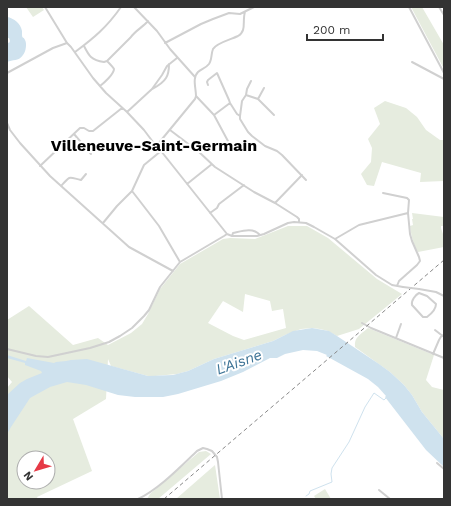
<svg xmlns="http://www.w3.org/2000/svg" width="451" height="506" font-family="'Work Sans',sans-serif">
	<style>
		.green { fill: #e6ecdf; fill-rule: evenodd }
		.water { fill: #cfe2ee }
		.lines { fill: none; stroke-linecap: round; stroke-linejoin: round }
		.stream { stroke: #cfe2ee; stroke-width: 1 }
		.street { stroke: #d0d0d0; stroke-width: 2 }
		.rail { stroke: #888; stroke-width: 1; stroke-dasharray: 4 3; stroke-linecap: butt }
		.street-bridge { stroke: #d0d0d0; stroke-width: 2 }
		.labels { text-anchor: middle; stroke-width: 4; stroke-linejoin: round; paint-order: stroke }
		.water-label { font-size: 15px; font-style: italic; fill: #3f7597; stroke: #fff }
		.quarter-label { font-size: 16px; font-weight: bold; fill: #000; stroke: #fff }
	</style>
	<rect width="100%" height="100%" fill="#fff"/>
	<!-- green -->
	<path class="green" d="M26,7H42L44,10L33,17Z
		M411,7H422L444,45V69Z
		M385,101L406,108L417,117L426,130L440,140H444V181L420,182L421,173L382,162L374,186L367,185L361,174L371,162L372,148L368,139L380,124L374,108Z
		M412,213L444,217V226H441V228L444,237V247L418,252C413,243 411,235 410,226L413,225L412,219H413Z
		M288,226H307L328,238L377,279L402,294L359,329L337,336L328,331L320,329L312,328L301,329L285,335L273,341L214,359L188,371L177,374L155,376H148L111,366L108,359L106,399L73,419L92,471L37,497L38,499H7V388L12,382L7,376V320L29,306L73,345L98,338L108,345L131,333L142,324L148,314L160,289L180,264L223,239L230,238L255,239ZM245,294L270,301L272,311L283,309L286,328L244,340L233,336L208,323L223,301L243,312ZM24,458H48V482H24Z
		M368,328L434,355L426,380L432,387L444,390V439L422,412L412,395L404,385L390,372L355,347C354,337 360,335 368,328Z
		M206,451L211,454L158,499H147L150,494L199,452Z
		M215,465L220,499H176Z
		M325,489L331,499H316L314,496Z"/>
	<!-- water -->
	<path class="water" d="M7,17C14,18 21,24 22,31C22,32 22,33 22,34C22,39 23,36 25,40C27,43 26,52 23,55C18,62 13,59 7,62V42L9,43L10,41L9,38H7Z
		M312,328L329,331L337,336L379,364L390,372L404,385L412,395L422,412L444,439V467L426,450L385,397L386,396L378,387L368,379L328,357L326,356L327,355L317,351L303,350L285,354L277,358H270L243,372L221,381L178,394L163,397H135L118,395L86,385L67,382L50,387L30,398L11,427L7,434V395L20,383L27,379L42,373L41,371L25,365V363L7,358V355L26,361L27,358L54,363L56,362L66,361L71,360L87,359L148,376L173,375L188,371L214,359L273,341L293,331Z"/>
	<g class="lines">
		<!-- stream -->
		<path class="stream" d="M306,496L309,494L310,491L332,482L331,474L332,468L349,442L365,407L374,393L384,400L386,398"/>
		<!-- street -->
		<path class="street" d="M45,7L67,43L71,47L93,78L106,93L127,112L144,130L153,142L158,144
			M134,7L157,31L170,49L195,77
			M409,7L444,73
			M439,7L444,15
			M165,43L201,24L213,19L229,13L240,14L254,7
			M84,46C89,56 91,60 104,62L107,61
			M75,52C94,38 107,27 121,7
			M107,61L131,37C135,31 143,27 148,21
			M412,62L444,79
			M7,73L53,48L67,43
			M251,81L247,89L246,95L242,101L240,116V119L248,132L252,136L265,146L277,151L282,155L306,180
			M208,85L207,82L208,80L217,73L229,100L230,103L214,115
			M100,86C104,83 114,74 114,69C113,67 109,63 107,61
			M264,88L258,99L274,115
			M152,89C156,87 163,83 166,78C168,75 169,68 169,64
			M246,95L258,99
			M196,96L214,115L229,143
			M230,103L237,114L240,116
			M127,112L152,89L162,75L167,66L177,58
			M7,123L10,130L20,143L50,176L129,247L173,271
			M170,130L199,152L215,167L254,192L275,203L297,217L299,219V222
			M74,134L91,154
			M158,144L195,99L196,96C196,88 192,78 198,72C201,69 206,68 209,64C212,60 211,54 213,49C216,43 232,39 238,36C247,31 242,21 245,12
			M158,144V147L161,151L227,234
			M40,166L80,128H84L89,131H93L122,108
			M187,184L212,164
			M61,186C71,175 68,177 81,180L86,174
			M132,191L139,200L159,226L180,262
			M383,193L407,198L409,200L408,213L410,234L412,241L419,257L420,261L417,265L399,281L397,286
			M275,203L302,175
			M210,213L217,208L219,204L244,185
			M103,223L117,206L132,191L144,165L161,151
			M227,234L232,236H257L264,234L288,223L294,222L306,223L314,227L335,239L376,275L392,285L403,287
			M232,236L233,233C242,231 253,227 260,235
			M335,239L359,225L408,213
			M419,289L436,292L444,296
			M419,293L427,296L436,304C436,309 431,314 427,317H423L412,305C411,301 415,295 419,293Z
			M362,323L371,328L444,358
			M435,330L444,337
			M396,338L401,324
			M7,349L36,356L48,357L90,348L109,342L120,336L132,328L144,316L149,310L160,287L180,262L224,236L227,234
			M433,354L439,340L442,335
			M437,463L444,469
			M379,490L390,499
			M138,499C159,489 180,467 197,451L203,448L207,449L212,451L217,457L218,462L222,499"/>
		<!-- rail -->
		<path class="rail" d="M164,499L444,260"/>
		<!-- street-bridge -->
		<path class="street-bridge" d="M403,287L419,289"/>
	</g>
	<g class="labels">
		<!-- water labels -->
		<g class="water-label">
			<text transform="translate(239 362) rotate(-20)" y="5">L'Aisne</text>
		</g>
		<!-- quarter labels -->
		<g class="quarter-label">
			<text x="154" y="151">Villeneuve-Saint-Germain</text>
		</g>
	</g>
	<!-- border -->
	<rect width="451" height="506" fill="none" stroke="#333333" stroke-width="16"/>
	<!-- north arrow -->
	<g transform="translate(36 470) rotate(232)"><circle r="19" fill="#ffffff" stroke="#adadad"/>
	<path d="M0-3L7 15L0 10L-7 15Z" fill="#e63946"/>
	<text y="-6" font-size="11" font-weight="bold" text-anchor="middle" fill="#333333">N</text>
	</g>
	<!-- scale -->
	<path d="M307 34v6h76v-6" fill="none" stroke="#333333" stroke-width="2"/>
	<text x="313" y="34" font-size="12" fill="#333333" stroke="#ffffff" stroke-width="3" paint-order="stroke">200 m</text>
</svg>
